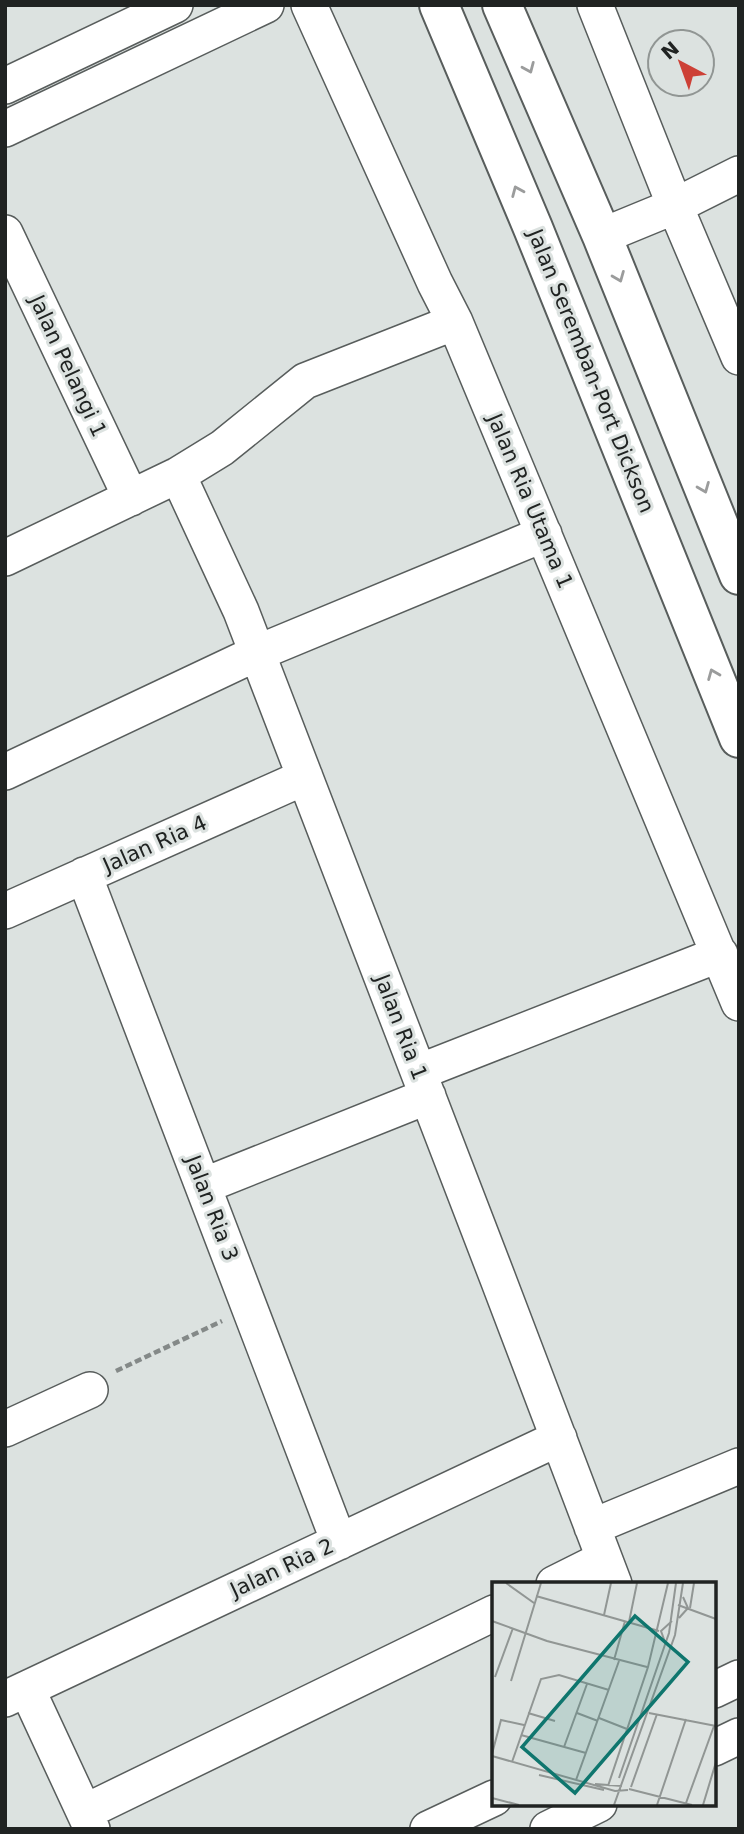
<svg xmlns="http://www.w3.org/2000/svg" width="744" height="1834" font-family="'DejaVu Sans',sans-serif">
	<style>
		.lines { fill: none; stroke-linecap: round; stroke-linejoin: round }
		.minor-casing { stroke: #585d5c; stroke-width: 38 }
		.highway-casing { stroke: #585d5c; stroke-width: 42 }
		.path { stroke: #848988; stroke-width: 4.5; stroke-dasharray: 7 3.5; stroke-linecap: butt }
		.minor { stroke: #fff; stroke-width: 35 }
		.highway { stroke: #fff; stroke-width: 38 }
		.oneway { stroke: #9b9c9c }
		.labels { text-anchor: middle; stroke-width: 6; stroke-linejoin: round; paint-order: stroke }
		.street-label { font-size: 21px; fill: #202322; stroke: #dce2e0 }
		.inset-road { fill: none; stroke: #919694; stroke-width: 2 }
		.view { fill: #0f766e; fill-opacity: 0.15; stroke: #0f766e; stroke-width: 3.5 }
		.inset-edge { fill: none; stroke: #202322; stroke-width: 3.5 }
	</style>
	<rect width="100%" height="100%" fill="#dce2e0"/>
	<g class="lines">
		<defs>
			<path id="minor" d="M309,5L435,283L455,322L739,1003
				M595,5L675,206L739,357
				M5,86L175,5
				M5,129L266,5
				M5,233L131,498
				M602,236L675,206L739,174
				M178,475L241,611L498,1279L614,1584
				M5,558L178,475L222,448L305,381L455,322
				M5,772L257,653L544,534
				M84,875L339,1542
				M5,911L305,777
				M419,1072L720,954
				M203,1186L428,1096
				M5,1429L90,1390
				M592,1527L739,1466
				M554,1584L604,1559
				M27,1689L92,1829
				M714,1690L739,1678
				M5,1699L559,1438
				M714,1748L739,1736
				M85,1812L494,1613
				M428,1829L494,1798
				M548,1829L599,1804"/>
			<path id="highway" d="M439,5L533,228L739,738
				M502,5L602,236L739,575"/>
		</defs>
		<!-- minor casing -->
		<use href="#minor" class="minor-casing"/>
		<!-- highway casing -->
		<use href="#highway" class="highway-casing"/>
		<!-- path -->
		<path class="path" d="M116,1371L222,1321"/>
		<!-- minor -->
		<use href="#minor" class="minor"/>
		<!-- highway -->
		<use href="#highway" class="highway"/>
	</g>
	<!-- one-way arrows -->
	<defs><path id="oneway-chevron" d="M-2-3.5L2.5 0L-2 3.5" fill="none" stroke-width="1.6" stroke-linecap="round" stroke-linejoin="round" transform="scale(1.75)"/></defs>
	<g class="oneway">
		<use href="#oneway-chevron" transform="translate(529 68) rotate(67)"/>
		<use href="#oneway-chevron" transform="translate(517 191) rotate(-113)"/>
		<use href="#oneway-chevron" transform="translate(619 277) rotate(68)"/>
		<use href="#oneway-chevron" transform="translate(704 488) rotate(68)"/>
		<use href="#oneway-chevron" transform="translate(713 674) rotate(-112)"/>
	</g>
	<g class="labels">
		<!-- street labels -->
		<g class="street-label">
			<text transform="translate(68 366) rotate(65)" y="7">Jalan Pelangi 1</text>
			<text transform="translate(591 371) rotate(68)" y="7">Jalan Seremban-Port Dickson</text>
			<text transform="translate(530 501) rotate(67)" y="7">Jalan Ria Utama 1</text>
			<text transform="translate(155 844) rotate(-24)" y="7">Jalan Ria 4</text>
			<text transform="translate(401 1027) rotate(69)" y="7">Jalan Ria 1</text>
			<text transform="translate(212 1208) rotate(69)" y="7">Jalan Ria 3</text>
			<text transform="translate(282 1568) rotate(-25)" y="7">Jalan Ria 2</text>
		</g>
	</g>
	<!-- overview -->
	<g transform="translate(492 1582)">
		<rect width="224" height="224" fill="#dce2e0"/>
		<path class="inset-road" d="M14,1L42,21M44,14L167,49M186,23L224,37M198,26L202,1M112,33L119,1M187,36L196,26L191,15M0,39L55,59L155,85M137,40L145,1M173,60L169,49L180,39M122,78L133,39M3,95L21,46M19,99L49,1M36,131L63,139M85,131L106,139M157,131L224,144M107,136L135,147M29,153L94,171M72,165L95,102M0,172L9,138L32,143M0,174L123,209L136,208M20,180L49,97L67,93L117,108M47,193L112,208M127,196L177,51L184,1M84,198L127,79M103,202L130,204M116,204L156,85L176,1M139,205L165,132M137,207L200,223M0,216L27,223M194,221L222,144M122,223L183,53L191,1M165,223L194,137M211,223L224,180"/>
		<path class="view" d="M143,34L196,80L83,211L30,165Z"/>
		<rect width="224" height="224" class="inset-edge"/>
	</g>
	<!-- border -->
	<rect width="744" height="1834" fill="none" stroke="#202322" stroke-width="14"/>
	<!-- north arrow -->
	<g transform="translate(681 63) rotate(319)"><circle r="33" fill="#dce2e0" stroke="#919694" stroke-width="2"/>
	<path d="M0-5L12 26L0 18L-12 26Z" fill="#cd4036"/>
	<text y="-10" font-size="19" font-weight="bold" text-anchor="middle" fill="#202322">N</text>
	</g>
</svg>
